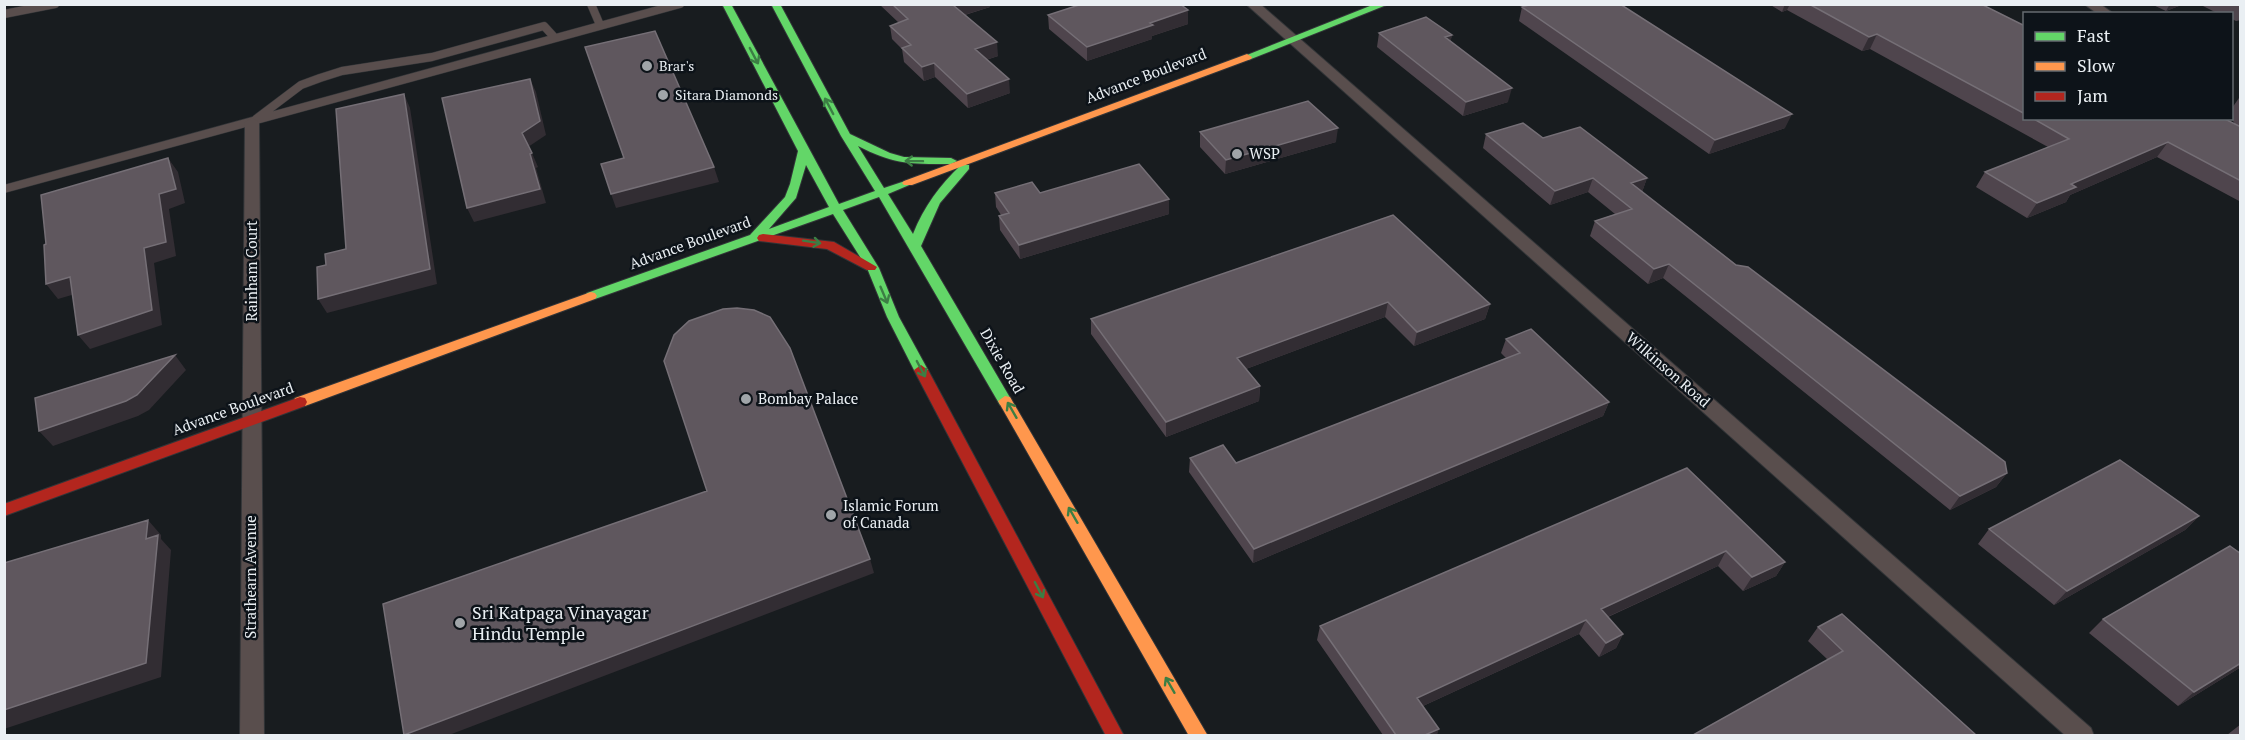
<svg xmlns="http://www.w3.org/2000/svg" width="2245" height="740" font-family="'PT Serif',serif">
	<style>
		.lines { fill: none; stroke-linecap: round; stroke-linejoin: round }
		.lane-casing { stroke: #323538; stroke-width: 9 }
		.street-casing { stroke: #323538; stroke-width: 2 }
		.fast-casing { stroke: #323538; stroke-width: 2 }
		.slow-casing { stroke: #323538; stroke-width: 2 }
		.jam-casing { stroke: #323538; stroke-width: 2 }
		.lane { stroke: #594e4d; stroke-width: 8 }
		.street { fill: #594e4d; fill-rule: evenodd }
		.fast { fill: #63d668; fill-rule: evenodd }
		.slow { fill: #ff974d; fill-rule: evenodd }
		.jam { fill: #b3261e; fill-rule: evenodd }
		.wall { fill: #4f454d }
		.shaded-wall { fill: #322d33 }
		.building { fill: #5f575e; stroke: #756f76; stroke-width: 1.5 }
		.oneway { stroke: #3c7e44 }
		.poi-dot { fill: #a0a5a9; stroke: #0d1319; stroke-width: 2 }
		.labels { text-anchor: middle; stroke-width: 5; stroke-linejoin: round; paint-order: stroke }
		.far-poi-label { font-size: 14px; fill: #eaeff3; stroke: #0d1319; text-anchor: start }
		.street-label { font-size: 15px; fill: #eaeff3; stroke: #0d1319 }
		.poi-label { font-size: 15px; fill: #eaeff3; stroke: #0d1319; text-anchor: start }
		.near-poi-label { font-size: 18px; fill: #eaeff3; stroke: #0d1319; text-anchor: start }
	</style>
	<rect width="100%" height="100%" fill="#181c1f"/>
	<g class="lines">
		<defs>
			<path id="lane" d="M591,4L600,25
				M4,14L55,4
				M256,119L301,85L320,78L342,71L432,57L544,26L555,38
				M4,189L680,4"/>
			<path id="street" d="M1246,4H1260L2091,728L2094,736H2066Z
				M2084,4H2100L2114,14H2098Z
				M252,118L259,122L264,736H240L245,122Z"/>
			<path id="fast" d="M722,4H731L839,204L875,191L841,136L771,4H780L850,134L890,153L904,157L951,158L957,161L951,164C911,164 895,165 858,146L884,188L908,180L914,183L888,194L913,234C924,206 940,185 961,165H969V169L940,203L921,246L1012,401L1010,405H1000L879,197L843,210L879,268L899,317L928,370L926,373L921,375L914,370L887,317L867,268L833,214L595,299H587L585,296L587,293L750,235L785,197L790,184L798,151ZM806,165L829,207L769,229L796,198Z
				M1375,4H1389L1251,59L1247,60L1242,57Z"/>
			<path id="slow" d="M1247,54L1252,57L1251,59L912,185H904L902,183L904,181Z
				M591,292L595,293L597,296L595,299L305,406H295L293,402L295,398Z
				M1005,396L1010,397L1208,736H1189L998,401Z"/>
			<path id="jam" d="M763,234L834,242L877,267L875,270H867L827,249L759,241L757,238L759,235Z
				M921,365L928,370L1124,736H1106L914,370Z
				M300,397L305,398L307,402L305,406L4,516V504Z"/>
		</defs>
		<!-- lane casing -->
		<use href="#lane" class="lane-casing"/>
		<!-- street casing -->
		<use href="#street" class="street-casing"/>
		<!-- fast casing -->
		<use href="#fast" class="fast-casing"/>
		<!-- slow casing -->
		<use href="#slow" class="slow-casing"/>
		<!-- jam casing -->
		<use href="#jam" class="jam-casing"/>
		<!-- lane -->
		<use href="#lane" class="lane"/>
		<!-- street -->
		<use href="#street" class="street"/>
		<!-- fast -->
		<use href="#fast" class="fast"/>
		<!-- slow -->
		<use href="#slow" class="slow"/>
		<!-- jam -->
		<use href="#jam" class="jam"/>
	</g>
	<!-- wall -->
	<path class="wall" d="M879,4H990V7L965,15L998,56L986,60L1010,93L968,108L935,77L924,81L904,62L902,49L892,39L890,26L899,23Z
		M1769,4H1981L2025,26V118H2223L2235,124L2231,118L2232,108L2239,98H2241V202L2157,157L2070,195L2066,202L2027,218L1976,187L1985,172L2048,147L1870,49L1862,51L1787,10L1782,12Z
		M2151,4H2184L2166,11Z
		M2199,4H2241V20L2236,21L2232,19V14H2219Z
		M1522,7L1785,128L1709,154L1519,21Z
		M1048,15L1188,24L1152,36V39L1087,61L1049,29Z
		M1379,33L1452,35L1450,42L1508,102L1463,116L1377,47Z
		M1200,132L1336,142L1225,174L1200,147Z
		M1486,134L1543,138L1647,178L1642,192L2007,473L1996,487L1950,510L1663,278L1648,284L1590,236L1595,221L1615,214L1588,192L1550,205L1483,148Z
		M995,193H1040L1169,214L1020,259L1000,230L999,216L1001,215L996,207Z
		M1393,215L1490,304L1485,319L1414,346L1385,317L1246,369L1260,386L1259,401L1166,437L1091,334V319Z
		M1506,339L1609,402L1603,416L1253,563L1189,472L1190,458L1236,463L1506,358L1501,353Z
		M1687,468L1785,562L1776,576L1743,591L1718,566L1608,617L1623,634L1616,648L1599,657L1579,634L1423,706L1437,735H1383L1317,640L1320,626Z
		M2199,516L2185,530L2054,605L1978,544L1989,529Z
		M2103,619L2241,667L2178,706L2089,633Z
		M1818,627L1976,735L1827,659L1808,641Z
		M2241,724V735H2227Z"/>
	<!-- shaded-wall -->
	<path class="shaded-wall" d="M954,4H990V7L954,18L953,5Z
		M1785,4H1790L1787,10L1782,12Z
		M2170,4H2184L2166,11Z
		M1188,10V24L1152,36V39L1087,61V47L1150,23Z
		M1877,34L1870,49L1862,51L1869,37Z
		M1452,35L1449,49L1445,37Z
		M997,42L998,56L976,63L975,49Z
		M934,63L935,77L924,81L922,67Z
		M530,79L536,92L546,135L528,147L522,133Z
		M1009,79L1010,93L968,108L967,94Z
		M1512,88L1508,102L1463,116L1466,102Z
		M404,94L410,108L437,284L327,313L318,299L430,269Z
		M1792,114L1785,128L1709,154L1715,140Z
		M1338,128L1336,142L1225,174L1226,160Z
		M2168,142L2157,157L2070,195L2066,202L2027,218L2037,203L2071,184Z
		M532,153L538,167L536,168L546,203L474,222L467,208Z
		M168,158L178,172L185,203L169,209L176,256L154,263L162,325L90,349L78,335L144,248Z
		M714,167L719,182L616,208L611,194Z
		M1593,178L1588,192L1550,205L1555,191Z
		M1647,178L1642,192L1631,183Z
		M1169,199V214L1020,259L1019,245Z
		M1669,264L1663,278L1648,284L1654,269Z
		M70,277L82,292L58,299L46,284Z
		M1388,302L1385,317L1235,373L1237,358Z
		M1490,304L1485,319L1414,346L1417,332Z
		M175,355L186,370L149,410L138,416L53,446L39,431Z
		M1260,386L1259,401L1166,437V422Z
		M1609,402L1603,416L1253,563L1254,549Z
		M2007,473L1996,487L1950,510L1960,496Z
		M2199,516L2185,530L2054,605L2067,591Z
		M148,520L161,535V539L171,550L161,677L4,729V710L146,539Z
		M1726,551L1718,566L1594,623L1601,609Z
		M870,559L874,573L449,735H404Z
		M1785,562L1776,576L1743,591L1752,577Z
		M1586,620L1579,634L1412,711L1417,698Z
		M1623,634L1616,648L1599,657L1606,643Z
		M2241,663V667L2178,706L2194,692Z
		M1439,729L1437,735H1425Z"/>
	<!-- building -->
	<path class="building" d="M892,4H954L953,5L997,42L975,49L1009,79L967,94L934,63L922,67L902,48L911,45L890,26L908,19Z
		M1082,4H1180L1188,10L1150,23L1153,25L1087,47L1048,15Z
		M1532,4H1620L1792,114L1715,140L1522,7Z
		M1809,4H1981L2025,26V114L1877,34L1869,37Z
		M1426,17L1452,35L1445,37L1512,88L1466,102L1379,33Z
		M655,31L714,167L611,194L601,164L624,158L585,47Z
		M530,79L540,121L522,133L532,153L530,154L540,189L467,208L442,98Z
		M404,94L430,269L318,299L317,267L326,265L325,254L346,249L336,109Z
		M1308,101L1338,128L1226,160L1200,132Z
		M2032,118H2223L2241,127V181L2168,142L2071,184L2076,187L2037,203L1985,172L2069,139Z
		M1523,123L1543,138L1580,127L1647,178L1631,183L1736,265L1748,267L2005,462L2007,473L1960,496L1669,264L1654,269L1595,221L1632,209L1593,178L1555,191L1486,134Z
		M168,158L176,189L159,194L166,242L144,248L152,310L78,335L70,277L46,284L44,245L46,244L41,195Z
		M1139,164L1169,199L1019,245L999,216L1009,213L995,193L1032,182L1040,193Z
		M1393,215L1490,304L1417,332L1388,302L1237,358L1260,386L1166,422L1091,319Z
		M737,308L754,310L770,317L790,348L870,559L404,735L383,604L707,491L664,361L674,335L689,321L723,309Z
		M1531,329L1609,402L1254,549L1190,458L1223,445L1236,463L1520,353L1506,339Z
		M175,355L137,395L126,401L39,431L35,398Z
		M2120,460L2199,516L2067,591L1989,529Z
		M1687,468L1785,562L1752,577L1726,551L1601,609L1623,634L1606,643L1586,620L1417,698L1439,729L1425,735H1396L1320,626Z
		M148,520L146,539L158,535L146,663L4,710V563Z
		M2230,546L2241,554V663L2194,692L2103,619Z
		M1842,614L1976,735H1693L1843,651L1818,627Z"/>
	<!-- one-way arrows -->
	<defs><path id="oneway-shaft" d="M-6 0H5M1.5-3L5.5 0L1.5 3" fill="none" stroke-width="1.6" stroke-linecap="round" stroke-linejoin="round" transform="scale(1.5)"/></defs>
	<g class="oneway">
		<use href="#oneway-shaft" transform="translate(754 56) rotate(62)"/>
		<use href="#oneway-shaft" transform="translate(829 106) rotate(-118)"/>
		<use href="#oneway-shaft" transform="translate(914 161) rotate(-179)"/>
		<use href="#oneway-shaft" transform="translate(812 242) rotate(9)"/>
		<use href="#oneway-shaft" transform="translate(884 295) rotate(67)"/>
		<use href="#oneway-shaft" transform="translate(921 369) rotate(62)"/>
		<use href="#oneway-shaft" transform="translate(1012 410) rotate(-120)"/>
		<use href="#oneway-shaft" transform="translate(1073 515) rotate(-120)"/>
		<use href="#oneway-shaft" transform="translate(1039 590) rotate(62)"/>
		<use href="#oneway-shaft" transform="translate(1170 685) rotate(-120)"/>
	</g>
	<!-- markers -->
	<g class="poi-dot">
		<circle cx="647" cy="66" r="6"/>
		<circle cx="663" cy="95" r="6"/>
		<circle cx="1237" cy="154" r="6"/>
		<circle cx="746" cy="399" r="6"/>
		<circle cx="831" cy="515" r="6"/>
		<circle cx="460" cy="623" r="6"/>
	</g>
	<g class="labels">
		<!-- far-poi labels -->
		<g class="far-poi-label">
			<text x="659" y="71">Brar's</text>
			<text x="675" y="100">Sitara Diamonds</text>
		</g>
		<!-- street labels -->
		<g class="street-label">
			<text transform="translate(1146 76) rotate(-21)" y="5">Advance Boulevard</text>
			<text transform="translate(690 243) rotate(-20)" y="5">Advance Boulevard</text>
			<text transform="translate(252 271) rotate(-90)" y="5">Rainham Court</text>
			<text transform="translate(1002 361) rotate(60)" y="5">Dixie Road</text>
			<text transform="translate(1668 370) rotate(41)" y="5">Wilkinson Road</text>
			<text transform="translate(233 409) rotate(-20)" y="5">Advance Boulevard</text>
			<text transform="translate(251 577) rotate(-90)" y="5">Strathearn Avenue</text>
		</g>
		<!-- poi labels -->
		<g class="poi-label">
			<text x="1249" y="159">WSP</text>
			<text x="758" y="404">Bombay Palace</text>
			<text x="843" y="511">Islamic Forum<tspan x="843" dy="17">of Canada</tspan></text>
		</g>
		<!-- near-poi labels -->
		<g class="near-poi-label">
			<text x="472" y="619">Sri Katpaga Vinayagar<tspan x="472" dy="21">Hindu Temple</tspan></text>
		</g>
	</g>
	<!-- border -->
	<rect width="2245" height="740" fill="none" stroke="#eaeff3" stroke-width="12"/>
	<!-- legend -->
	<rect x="2023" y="12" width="210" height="108" fill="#0d1319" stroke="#656b70" stroke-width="1.5"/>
	<rect x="2035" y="32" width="30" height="9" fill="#63d668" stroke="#656b70" stroke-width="1.5"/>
	<text x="2077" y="42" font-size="18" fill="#eaeff3">Fast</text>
	<rect x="2035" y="62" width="30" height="9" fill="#ff974d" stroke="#656b70" stroke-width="1.5"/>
	<text x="2077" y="72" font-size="18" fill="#eaeff3">Slow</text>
	<rect x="2035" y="92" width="30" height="9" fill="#b3261e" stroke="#656b70" stroke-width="1.5"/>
	<text x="2077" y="102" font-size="18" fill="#eaeff3">Jam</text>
</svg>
